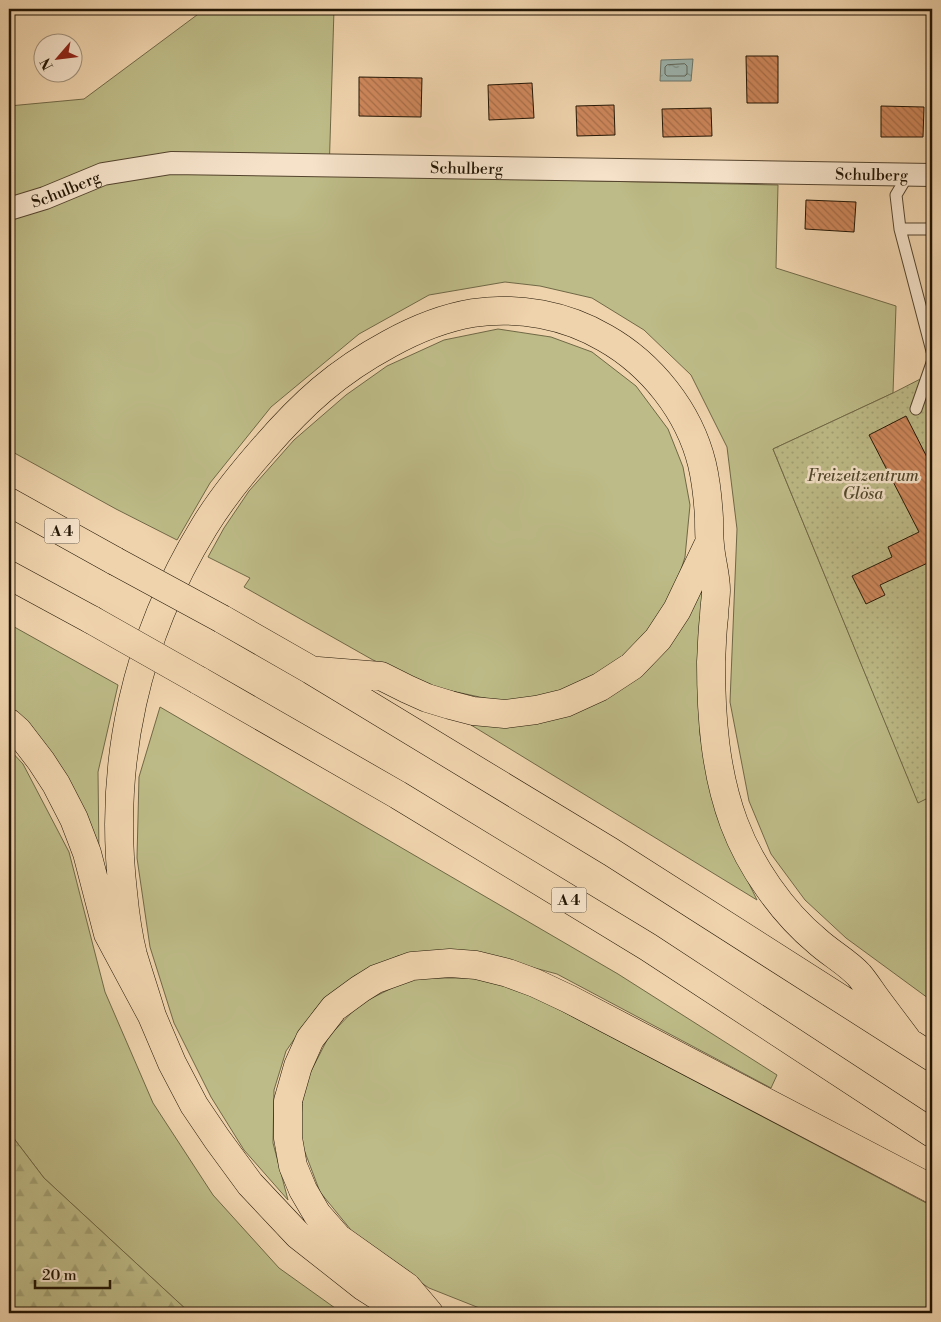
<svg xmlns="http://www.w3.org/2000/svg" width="941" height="1322" font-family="'Libre Bodoni',serif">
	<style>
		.green { fill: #bdbb87; stroke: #706846 }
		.forest { fill: url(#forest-firs); stroke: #706846 }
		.park { fill: url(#park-dots); stroke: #706846 }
		.water { fill: url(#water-ripples); stroke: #6b766c }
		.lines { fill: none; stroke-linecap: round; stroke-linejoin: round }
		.shore { stroke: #5f665a; stroke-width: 1 }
		.building { fill: url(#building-back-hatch); stroke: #221504 }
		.lane-casing { stroke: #55442e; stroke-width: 13 }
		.street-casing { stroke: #55442e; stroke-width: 24 }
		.highway-casing { stroke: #221504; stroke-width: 29 }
		.lane { stroke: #f5e2c9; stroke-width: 11 }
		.street { stroke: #f5e2c9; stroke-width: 22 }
		.highway { stroke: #efd3ac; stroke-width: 28 }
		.highway-bridge-casing { stroke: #221504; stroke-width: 29; stroke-linecap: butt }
		.highway-bridge { stroke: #efd3ac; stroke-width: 28 }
		.labels { text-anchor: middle; stroke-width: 5; stroke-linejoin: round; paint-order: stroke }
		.shield { fill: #f5e2c9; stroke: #61523f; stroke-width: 1 }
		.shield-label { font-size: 15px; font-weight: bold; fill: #221504 }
		.street-label { font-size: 16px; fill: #221504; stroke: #f5e2c9 }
		.park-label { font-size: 16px; font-style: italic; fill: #50472b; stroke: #f5e2c9 }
	</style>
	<defs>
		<pattern id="forest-firs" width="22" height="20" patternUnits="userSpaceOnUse" patternTransform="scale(1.25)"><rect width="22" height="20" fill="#bdbb87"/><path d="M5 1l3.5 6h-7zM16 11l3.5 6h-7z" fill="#a2a073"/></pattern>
		<pattern id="park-dots" width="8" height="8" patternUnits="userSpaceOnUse" patternTransform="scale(1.25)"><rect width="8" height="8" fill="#bdbb87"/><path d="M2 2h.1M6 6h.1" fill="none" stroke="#a2a073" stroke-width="1.8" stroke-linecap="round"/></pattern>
		<pattern id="water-ripples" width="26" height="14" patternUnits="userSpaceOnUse" patternTransform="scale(1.25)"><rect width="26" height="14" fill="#9cb6b1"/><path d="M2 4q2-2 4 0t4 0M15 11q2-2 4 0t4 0" fill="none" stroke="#7f938e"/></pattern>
		<pattern id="building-back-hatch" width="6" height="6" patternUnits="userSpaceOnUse" patternTransform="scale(1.25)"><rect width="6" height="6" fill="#ce875b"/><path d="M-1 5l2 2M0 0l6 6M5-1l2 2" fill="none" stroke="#a76d49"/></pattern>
	</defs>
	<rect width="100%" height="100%" fill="#efd3ac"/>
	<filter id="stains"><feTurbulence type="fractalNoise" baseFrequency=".004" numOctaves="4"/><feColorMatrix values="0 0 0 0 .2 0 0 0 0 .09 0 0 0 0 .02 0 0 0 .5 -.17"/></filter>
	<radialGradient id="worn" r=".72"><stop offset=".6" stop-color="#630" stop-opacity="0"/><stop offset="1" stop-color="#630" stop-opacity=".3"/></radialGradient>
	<!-- green -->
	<path class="green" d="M205,9H334L329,175L778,185L776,268L896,306L893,393L773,449L918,802L932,796V1001L846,938L805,900L771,854L749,801L730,702L737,529L727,447L691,375L644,330L592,298L540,286L505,282L429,295L359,334L271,407L210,483L177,540L116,509L9,450V106L84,99Z
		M498,329L551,337L592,352L636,386L668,429L683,467L690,505L685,557L678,579L660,614L634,648L596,676L551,696L498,701L438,688L373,660L244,587L250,578L208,557L224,528L249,491L294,440L346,395L387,366L444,340Z
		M705,586L699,678L700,735L712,792L735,855L757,900L471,725L564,717L668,644Z
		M9,624L118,685L98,772L99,858L30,729L9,709Z
		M160,707L618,974L777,1075L771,1088L557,974L498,958L398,956L354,976L316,1008L286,1051L274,1090L273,1143L288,1200L244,1150L211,1097L174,1023L150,947L137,858L139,777Z
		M9,749L23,764L69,852L105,992L153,1103L213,1195L279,1268L342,1313H190L44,1178L9,1132Z
		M412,978H473L524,991L932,1206V1313H492L429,1288L360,1241L320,1192L300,1139L303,1087L329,1036L360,1004Z"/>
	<!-- forest -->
	<path class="forest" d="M9,1132L44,1178L190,1313H9Z"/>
	<!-- park -->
	<path class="park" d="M932,373V796L918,803L773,449L893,393Z"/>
	<!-- water -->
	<path class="water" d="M693,59L691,81H660L661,60Z"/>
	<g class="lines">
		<!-- shore -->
		<path class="shore" d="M685,64L687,66V74L685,76H667L665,74V67L667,65Z"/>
	</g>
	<!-- building -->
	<path class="building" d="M746,56H778V103H747Z
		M359,77L422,78L421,117L359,116Z
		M532,83L534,118L489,120L488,85Z
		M614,105L615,135L577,136L576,106Z
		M881,106L924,107L923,137H881Z
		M711,108L712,136L663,137L662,109Z
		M806,200L856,202L854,232L805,229Z
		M906,416L932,467V561L880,585L885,595L866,604L852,576L892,557L888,547L919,532L869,435Z"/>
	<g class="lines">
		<defs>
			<path id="lane" d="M908,175L896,195L900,229L932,351
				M900,229H932
				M916,409L932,363"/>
			<g id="street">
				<path id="s1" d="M9,209L45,198L103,174L171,163L932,175"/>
			</g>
			<path id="highway" d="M9,502L115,561
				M9,575L92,620
				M222,619L311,670L611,852L932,1057
				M318,671L381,676L407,689L427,698L450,705L473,711L505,714L536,710L565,703L600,687L632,666L658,639L677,610L709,543
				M198,680L398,795L648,947L932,1133
				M9,723L18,731L41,761L56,784L74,819L87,853L108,934L152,1016L172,1063L194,1105L217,1139L250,1184L298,1235L364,1287L405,1313
				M152,1016C146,996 139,975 133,955C128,935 125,913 123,892C108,763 136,638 204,527C221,499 242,473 264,448C303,403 337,372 389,344C416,329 443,318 473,313C518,306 566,315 605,338C651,364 689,411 702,464C706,481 708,500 709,518C709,527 709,536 710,545C711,560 716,575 716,590C716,599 714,608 714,617C712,632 712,647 711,662C711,717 715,772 734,823C750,866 782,912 817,941C830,953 847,962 859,975C865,982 870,990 875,997C886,1012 897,1026 908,1041
				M429,1313L407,1287L338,1238L317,1214L303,1190L293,1166L288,1138V1101L298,1066L310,1039L334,1008L360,989L376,979L412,966L450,963L476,965L508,973L535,983L569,999L932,1189"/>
		</defs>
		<!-- lane casing -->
		<use href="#lane" class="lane-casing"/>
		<!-- street casing -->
		<use href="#street" class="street-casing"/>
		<!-- highway casing -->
		<use href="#highway" class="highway-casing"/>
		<!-- lane -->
		<use href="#lane" class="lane"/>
		<!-- street -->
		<use href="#street" class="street"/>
		<!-- highway -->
		<use href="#highway" class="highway"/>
		<defs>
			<path id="highway-bridge" d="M115,561L222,619
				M92,620L198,680"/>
		</defs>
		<!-- highway-bridge casing -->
		<use href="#highway-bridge" class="highway-bridge-casing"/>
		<!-- highway-bridge -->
		<use href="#highway-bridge" class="highway-bridge"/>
	</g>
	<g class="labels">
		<!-- shield labels -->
		<g class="shield">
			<rect x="44.5" y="518.5" width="35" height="25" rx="4"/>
			<rect x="551.5" y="887.5" width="35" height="25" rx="4"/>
		</g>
		<g class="shield-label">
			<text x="62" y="536">A 4</text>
			<text x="569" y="905">A 4</text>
		</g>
		<!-- street labels -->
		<g class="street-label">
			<text dy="6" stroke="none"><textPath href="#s1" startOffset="465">Schulberg</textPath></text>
			<text dy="6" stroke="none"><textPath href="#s1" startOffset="870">Schulberg</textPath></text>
			<text dy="6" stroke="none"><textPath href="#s1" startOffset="60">Schulberg</textPath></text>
		</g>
		<!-- park labels -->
		<g class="park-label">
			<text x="863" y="481">Freizeitzentrum<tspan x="863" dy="18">Glösa</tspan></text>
		</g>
	</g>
	<!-- margin -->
	<rect width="941" height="1322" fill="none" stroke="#efd3ac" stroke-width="30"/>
	<rect x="10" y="10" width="921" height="1302" fill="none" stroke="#221504" stroke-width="2.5"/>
	<rect x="15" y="15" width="911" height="1292" fill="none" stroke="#221504"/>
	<!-- north arrow -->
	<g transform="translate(58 58) rotate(242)"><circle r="24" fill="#f5e2c9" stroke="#a1907a"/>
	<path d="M0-4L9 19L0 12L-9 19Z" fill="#8f2418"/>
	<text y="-8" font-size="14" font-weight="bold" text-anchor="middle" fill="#221504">N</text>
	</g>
	<!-- scale -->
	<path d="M35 1280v8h75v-8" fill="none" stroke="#221504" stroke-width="2.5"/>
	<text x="42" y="1280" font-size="15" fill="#221504" stroke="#f5e2c9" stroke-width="4" paint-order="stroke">20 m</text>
	<rect width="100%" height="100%" filter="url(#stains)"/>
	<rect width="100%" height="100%" fill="url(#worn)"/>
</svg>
